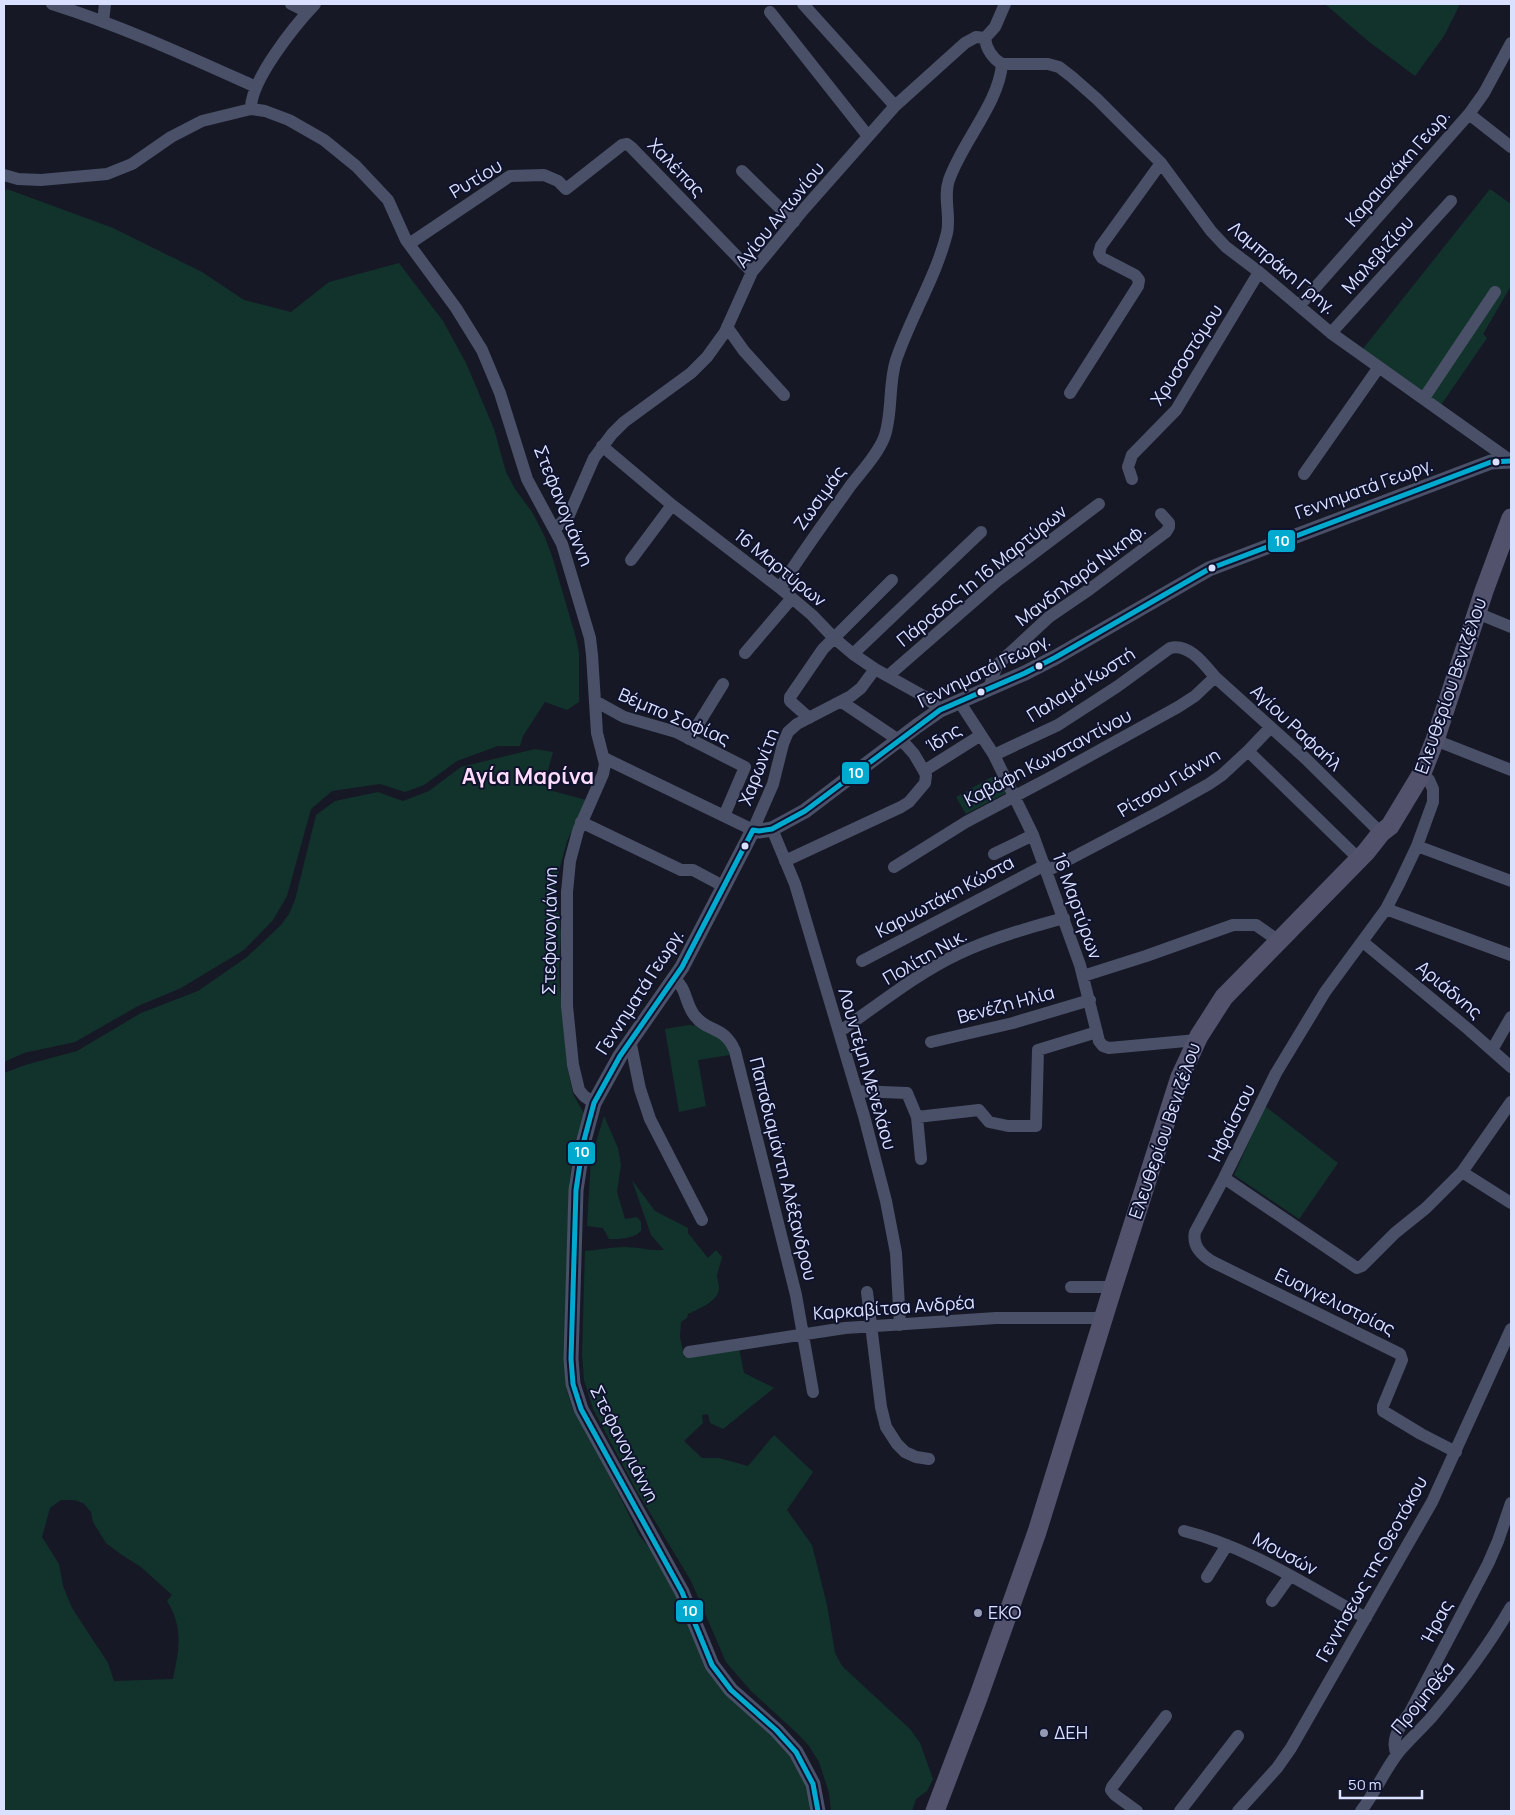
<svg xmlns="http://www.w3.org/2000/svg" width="1515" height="1815" font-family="Manrope,sans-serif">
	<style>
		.green { fill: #12332b; fill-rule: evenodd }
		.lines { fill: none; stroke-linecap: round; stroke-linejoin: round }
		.minor { stroke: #4a5067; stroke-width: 12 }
		.tertiary { stroke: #4a5067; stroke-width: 15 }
		.primary { stroke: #52526d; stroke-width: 19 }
		.bus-1-casing { stroke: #0f122d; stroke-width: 9 }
		.bus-1 { stroke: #00a9ce; stroke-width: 5 }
		.bus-dot { fill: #dae0ff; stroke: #0f122d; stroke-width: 2 }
		.poi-dot { fill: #959ab3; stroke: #0f122d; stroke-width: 2 }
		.labels { text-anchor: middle; stroke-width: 4; stroke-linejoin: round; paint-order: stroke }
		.street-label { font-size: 18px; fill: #dae0ff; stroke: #0f122d }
		.poi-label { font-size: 18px; fill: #dae0ff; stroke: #0f122d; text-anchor: start }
		.district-label { font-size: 22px; font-weight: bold; fill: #ffdcfc; stroke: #0f122d }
		.line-badge { stroke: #0f122d; stroke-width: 2 }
		.badge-label { font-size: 14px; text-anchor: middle; font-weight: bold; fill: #fff }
	</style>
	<rect width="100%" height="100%" fill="#161826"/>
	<!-- green -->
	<path class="green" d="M1325,4H1460L1444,36L1415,76L1368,41Z
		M7,189L113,228L202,272L244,300L291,312L329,282L399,263L443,321L466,363L494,429L506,472L515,489L532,512L544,535L552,556L576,638L579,653V702L567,710L545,702L523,736L520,746H498L457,761L424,785L405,792L380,784L332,791L311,809L287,896L273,920L244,950L181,988L138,1006L75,1042L24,1053L4,1062V192Z
		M1490,189L1511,204V286L1483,334L1487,338L1441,405L1362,350Z
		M535,749L553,752L544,785L549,790L586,800L567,841L555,886L561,933L559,974L567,1066L573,1094L585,1115L574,1147L569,1184L565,1326L566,1388L573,1410L595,1447L639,1535L653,1553L671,1582L696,1637L787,1749L806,1782L812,1811H4V1073L25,1065L77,1051L141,1013L198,991L247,957L281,925L289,914L295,900L316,815L335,801L378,792L403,801L429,791L461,767ZM61,1500H74L83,1503L91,1512L93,1522L106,1543L122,1555L141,1567L172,1595L167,1601C184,1628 179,1650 173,1679L114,1681L108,1663L72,1608L63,1586L59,1564L42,1537L50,1508Z
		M997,774L1006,793L966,814L956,797Z
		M689,1025L700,1026L727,1044L730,1055L698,1060L706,1106L679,1112L665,1029Z
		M1265,1106L1338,1163L1299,1219L1234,1175Z
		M604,1116L618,1148L621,1165L617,1192L625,1219L637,1217L641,1222V1231C633,1239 620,1239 609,1239L603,1228L587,1226L591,1159Z
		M632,1180L655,1211L688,1228V1233L708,1258L716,1250L722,1257C721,1263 718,1269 717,1276C717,1280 719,1283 719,1287C720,1301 698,1309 688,1314L687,1318L681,1322L680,1337L684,1357L739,1348L744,1373L774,1388L723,1429L710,1423L708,1414L702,1415L703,1423L684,1441L702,1458H719L748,1466L774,1435L813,1472L787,1510L812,1545L827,1605L835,1653L842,1666L910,1729L920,1743L933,1779L927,1791L916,1799L912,1811H831L829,1793L819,1762L809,1746L799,1735L751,1691L726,1662L691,1581L635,1488L593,1409L584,1380L582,1355L585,1251C598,1250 612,1247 625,1247C638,1247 650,1251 664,1250L651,1235Z"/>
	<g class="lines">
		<!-- minor -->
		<path class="minor" d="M52,4C122,26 189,57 256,87
			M291,4L307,12
			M315,4C295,25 250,81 251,109L265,111L289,120L324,140L356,166L388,200L406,240L456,308L482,350L500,393L527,479L562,544L590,638L592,655L597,733L605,764L603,774L578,831L570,861L567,892V1006L573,1065L579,1090L584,1096L594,1103
			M803,4L895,106
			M770,12L868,136
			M103,22L105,4
			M985,38C986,49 993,59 1002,64H1048L1059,67L1072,77L1097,99L1161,163L1211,231L1226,247L1259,272L1331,333L1511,461
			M985,38L995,27L1005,4
			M1469,114L1511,147
			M742,171L794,222
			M4,175L18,179L41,180L107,174L132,164L171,137L202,121L251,109
			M409,244L510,176L544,175L558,181L566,189L622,145L627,144L631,147L752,272
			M1299,306L1469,114L1484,93L1511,43
			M727,327L744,351L784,395
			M1331,333L1451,201
			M1070,393L1138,286L1139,280L1135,275L1102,258L1099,253L1101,246L1161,163
			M1424,398L1495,292
			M602,446L672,505L780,588L812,615L834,638L853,654L875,669L927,698L940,710
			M1304,474L1379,367
			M1132,479L1128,467L1132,455L1176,410L1259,272
			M555,529L569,515L594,458L612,434L624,422L691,373L707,357L725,332L752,272L804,209L895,106L965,43L976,37L985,38
			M631,560L672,505
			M780,588C802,552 827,519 851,485C862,471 877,455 884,438C893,414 888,385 896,360C911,316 936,277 947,233C951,216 943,197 949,180C962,142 999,103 1002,64
			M1477,613L1511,627
			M745,653L792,598
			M853,654L981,532
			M888,676L997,581L1099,504
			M989,688L997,665L1049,617L1090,589L1166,532L1169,527V523L1161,514
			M595,701L624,717L676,732L745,767L724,816
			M959,701L994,755L1033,835L1080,965L1099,1041L1103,1046L1109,1048L1197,1040
			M809,718L790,701V697L823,649L892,580
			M689,739L723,684
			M1435,740L1511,770
			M1248,751L1270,728
			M994,755L1058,725L1118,686L1170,648C1189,643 1204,664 1215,677L1305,758L1381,833
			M604,758L753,830L773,784L783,744L788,732L797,724L851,696L861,688L875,669
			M924,771L981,735
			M1422,773L1429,780L1433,789V802L1417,846L1399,884L1386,909L1325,992L1276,1073L1224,1178L1195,1232C1192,1246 1201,1255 1213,1262L1400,1354L1402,1360L1383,1406V1411L1421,1434L1456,1452
			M581,822L681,870H693L725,887
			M772,829L795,884L864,1116L886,1201L896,1253L900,1325
			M1417,846L1511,881
			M994,854L1033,835
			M785,861L901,807L909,802L925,783L926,775L924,771L914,754L906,745L842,702
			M894,867L966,822L1055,775L1178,707L1195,696L1215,677
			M1047,871L1161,811L1209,784L1222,775L1248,751L1359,859
			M1386,909L1511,955
			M1363,942L1468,1029L1511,1067
			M862,961L1045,865
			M1083,976L1146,956L1233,925H1256L1279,941
			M674,978C687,988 685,1004 695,1016C708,1033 724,1025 735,1051L796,1295L813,1392
			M839,1032C878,1005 916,974 958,954C992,938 1028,928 1064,918
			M630,1040L640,1089L650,1119L702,1220
			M931,1042L1013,1023L1090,1000
			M1492,1050L1511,1017
			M857,1091L907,1093L917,1117L921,1159
			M917,1117L979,1110L989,1122L1008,1126H1036L1038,1050L1097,1032
			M1462,1172L1511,1203
			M1224,1178L1357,1268L1362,1266L1395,1233L1426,1208L1462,1172L1511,1102
			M1071,1287H1113
			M867,1292L881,1407L886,1427L897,1444L905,1452L916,1457L929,1459
			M689,1352L845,1328L996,1318H1103
			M1184,1531C1249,1547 1307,1586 1366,1618
			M1207,1577L1227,1545
			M1272,1601L1290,1576
			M1397,1754C1389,1739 1402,1724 1410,1712L1488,1564L1498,1541L1511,1503
			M1137,1811L1115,1795L1111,1790L1112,1787L1166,1716
			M1180,1811L1238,1736
			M1238,1811L1277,1768L1291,1748L1432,1502L1511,1329
			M1361,1811C1375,1793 1384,1771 1398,1753C1408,1741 1419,1731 1430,1719C1460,1684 1488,1647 1511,1607"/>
		<!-- tertiary -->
		<path class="tertiary" d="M818,1811L813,1784L796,1752L776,1730L731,1690L712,1665L682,1592L581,1409L573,1384L571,1359L576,1190L583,1144L594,1103L620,1056L682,967L753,830L759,831L772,829L805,811L917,726L940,710L1025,673L1056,657L1209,569L1483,465L1491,462L1511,461"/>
		<!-- primary -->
		<path class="primary" d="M935,1811L978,1698L1037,1532L1113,1287L1180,1077L1199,1036L1224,997L1366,852L1381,833L1390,826L1422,773L1435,740L1484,591L1511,518"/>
		<defs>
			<path id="bus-1" d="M818,1811L813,1784L796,1752L776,1730L731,1690L712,1665L682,1592L581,1409L573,1384L571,1359L576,1190L583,1144L594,1103L620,1056L682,967L753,830L759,831L772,829L805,811L940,710L1025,673L1056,657L1209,569L1491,462L1511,461"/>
		</defs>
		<!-- bus-1 casing -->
		<use href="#bus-1" class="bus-1-casing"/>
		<!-- bus-1 -->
		<use href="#bus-1" class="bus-1"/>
	</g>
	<!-- markers -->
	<g class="bus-dot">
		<circle cx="1496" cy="462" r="4.5"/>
		<circle cx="1212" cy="568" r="4.5"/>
		<circle cx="1039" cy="666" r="4.5"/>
		<circle cx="981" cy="692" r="4.5"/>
		<circle cx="745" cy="846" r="4.5"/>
	</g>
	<g class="poi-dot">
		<circle cx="978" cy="1613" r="5"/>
		<circle cx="1044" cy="1733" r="5"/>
	</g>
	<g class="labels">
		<!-- street labels -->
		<g class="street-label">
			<text transform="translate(676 168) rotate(46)" y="6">Χαλέπας</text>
			<text transform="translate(1398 168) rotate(-49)" y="6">Καραισκάκη Γεωρ.</text>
			<text transform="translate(476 179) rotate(-31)" y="6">Ρυτίου</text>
			<text transform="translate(780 215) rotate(-51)" y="6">Αγίου Αντωνίου</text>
			<text transform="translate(1378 255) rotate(-48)" y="6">Μαλεβιζίου</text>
			<text transform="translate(1282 268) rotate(40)" y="6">Λαμπράκη Γρηγ.</text>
			<text transform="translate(1187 355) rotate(-57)" y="6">Χρυσοστόμου</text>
			<text transform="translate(1364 489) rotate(-20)" y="6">Γεννηματά Γεωργ.</text>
			<text transform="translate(820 498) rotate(-54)" y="6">Ζωσιμάς</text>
			<text transform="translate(563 506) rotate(68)" y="6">Στεφανογιάννη</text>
			<text transform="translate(780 568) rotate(39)" y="6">16 Μαρτύρων</text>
			<text transform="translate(1081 575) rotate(-37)" y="6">Μανδηλαρά Νικηφ.</text>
			<text transform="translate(982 576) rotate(-39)" y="6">Πάροδος 1η 16 Μαρτύρων</text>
			<text transform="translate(984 671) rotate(-26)" y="6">Γεννηματά Γεωργ.</text>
			<text transform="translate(1081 685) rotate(-32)" y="6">Παλαμά Κωστή</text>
			<text transform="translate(1451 686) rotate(-71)" y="6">Ελευθερίου Βενιζέλου</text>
			<text transform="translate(674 717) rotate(23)" y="6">Βέμπο Σοφίας</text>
			<text transform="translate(1296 728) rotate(43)" y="6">Αγίου Ραφαήλ</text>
			<text transform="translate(944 738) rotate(-32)" y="6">Ίδης</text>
			<text transform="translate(1048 758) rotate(-28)" y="6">Καβάφη Κωνσταντίνου</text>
			<text transform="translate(759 767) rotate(-69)" y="6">Χαρωνίτη</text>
			<text transform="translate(1169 783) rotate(-31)" y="6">Ρίτσου Γιάννη</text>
			<text transform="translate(945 897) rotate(-28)" y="6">Καρυωτάκη Κώστα</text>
			<text transform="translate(1077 906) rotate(70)" y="6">16 Μαρτύρων</text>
			<text transform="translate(550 931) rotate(-89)" y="6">Στεφανογιάννη</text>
			<text transform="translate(925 957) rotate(-30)" y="6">Πολίτη Νικ.</text>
			<text transform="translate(1449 990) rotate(40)" y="6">Αριάδνης</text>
			<text transform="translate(640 992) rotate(-57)" y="6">Γεννηματά Γεωργ.</text>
			<text transform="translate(1006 1005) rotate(-15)" y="6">Βενέζη Ηλία</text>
			<text transform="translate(867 1069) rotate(74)" y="6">Λουντέμη Μενελάου</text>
			<text transform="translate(1232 1123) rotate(-64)" y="6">Ηφαίστου</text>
			<text transform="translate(1165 1131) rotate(-71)" y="6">Ελευθερίου Βενιζέλου</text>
			<text transform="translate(783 1169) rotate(76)" y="6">Παπαδιαμάντη Αλέξανδρου</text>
			<text transform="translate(1335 1302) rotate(26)" y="6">Ευαγγελιστρίας</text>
			<text transform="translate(894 1308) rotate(-4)" y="6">Καρκαβίτσα Ανδρέα</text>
			<text transform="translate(624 1444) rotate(63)" y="6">Στεφανογιάννη</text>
			<text transform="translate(1285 1554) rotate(28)" y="6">Μουσών</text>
			<text transform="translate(1372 1569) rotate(-61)" y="6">Γεννήσεως της Θεοτόκου</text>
			<text transform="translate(1437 1622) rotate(-62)" y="6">Ήρας</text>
			<text transform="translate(1423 1698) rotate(-50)" y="6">Προμηθέα</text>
		</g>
		<!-- poi labels -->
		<g class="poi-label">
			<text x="988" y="1619">EKO</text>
			<text x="1054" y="1739">ΔΕΗ</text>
		</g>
		<!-- district labels -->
		<g class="district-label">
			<text x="528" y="784">Αγία Μαρίνα</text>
		</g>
	</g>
	<g class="line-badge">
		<rect x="1267" y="529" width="29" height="24" rx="5" fill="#00a9ce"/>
		<rect x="841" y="761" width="29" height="24" rx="5" fill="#00a9ce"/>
		<rect x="567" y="1141" width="29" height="24" rx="5" fill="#00a9ce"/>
		<rect x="675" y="1599" width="29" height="24" rx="5" fill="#00a9ce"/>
	</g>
	<g class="badge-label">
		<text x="1282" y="546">10</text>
		<text x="856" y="778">10</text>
		<text x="582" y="1157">10</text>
		<text x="690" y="1616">10</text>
	</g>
	<!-- border -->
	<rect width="1515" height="1815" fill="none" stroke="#dae0ff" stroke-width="10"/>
	<!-- scale -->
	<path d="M1340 1790v8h82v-8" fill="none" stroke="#dae0ff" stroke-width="2.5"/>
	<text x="1348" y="1790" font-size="15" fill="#dae0ff" stroke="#0f122d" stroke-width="4" paint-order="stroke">50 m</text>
</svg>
